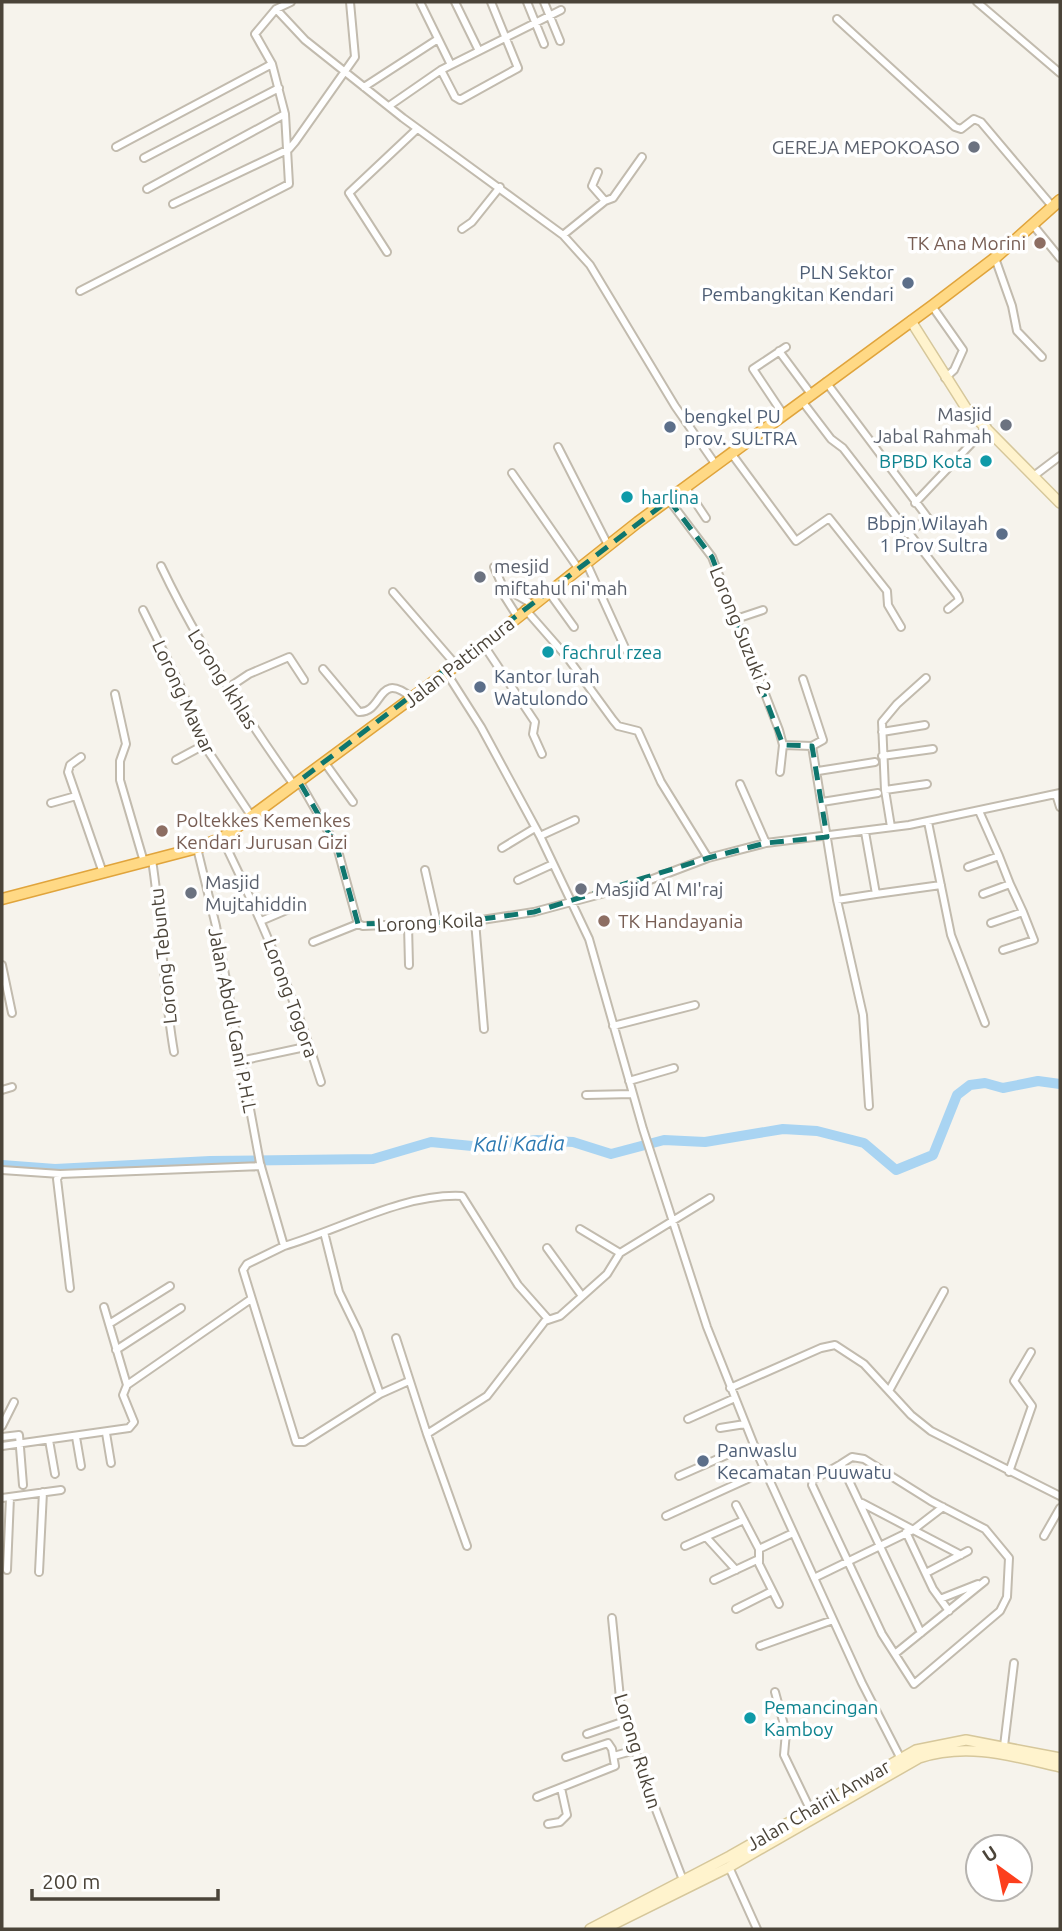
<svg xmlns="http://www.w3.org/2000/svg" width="1062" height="1931" font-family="Ubuntu,sans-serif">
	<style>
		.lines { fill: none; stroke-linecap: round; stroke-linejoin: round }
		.river { stroke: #a9d4f2; stroke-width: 10 }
		.minor-casing { stroke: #c2bbae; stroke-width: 10 }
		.secondary-casing { stroke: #d6c79b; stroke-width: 12 }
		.trunk-casing { stroke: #e0a43c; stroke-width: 13 }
		.minor { stroke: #fff; stroke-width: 6 }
		.secondary { stroke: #fff3cd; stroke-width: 9 }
		.trunk { stroke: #ffd985; stroke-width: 10 }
		.marked { fill: none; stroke: #0f766e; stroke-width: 5; stroke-dasharray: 14 9; stroke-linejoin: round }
		.worship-dot { fill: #6b7280; stroke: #fff; stroke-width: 2.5 }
		.education-dot { fill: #8d6e63; stroke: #fff; stroke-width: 2.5 }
		.service-dot { fill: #5c6f8a; stroke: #fff; stroke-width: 2.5 }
		.culture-dot { fill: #0f9aa8; stroke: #fff; stroke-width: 2.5 }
		.labels { text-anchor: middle; stroke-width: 7; stroke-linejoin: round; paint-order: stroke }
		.worship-label { font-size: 19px; fill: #5b616d; stroke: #fff; text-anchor: start }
		.education-label { font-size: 19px; fill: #785e54; stroke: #fff; text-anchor: start }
		.service-label { font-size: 19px; fill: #4e5e75; stroke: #fff; text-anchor: start }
		.culture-label { font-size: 19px; fill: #0d838f; stroke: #fff; text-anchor: start }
		.street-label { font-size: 19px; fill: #4b4439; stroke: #fff }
		.water-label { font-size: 21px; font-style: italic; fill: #2e7ab2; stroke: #fff }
	</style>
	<rect width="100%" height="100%" fill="#f6f3ec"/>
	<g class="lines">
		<!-- river -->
		<path class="river" d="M2,1165L55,1169L210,1161L373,1159L431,1142L472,1146L537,1140L573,1142L611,1154L664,1140L705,1142L783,1129L817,1131L864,1143L896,1170L933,1155L957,1095L970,1085L985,1083L1003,1088L1038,1081L1060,1084"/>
		<defs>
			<path id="minor" d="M420,2L451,65
				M455,2L479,51
				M527,2L544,44
				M544,2L560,41
				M977,2L1060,73
				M276,9L305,40L403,118L563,235L590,265L675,406L716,465
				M837,19L955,127L961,129L974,119L981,122L1052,206
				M441,70L455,97L460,100L518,68L491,2
				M364,87L438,39
				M389,106L441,70L561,10
				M285,114L272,64L255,34L276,9L291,2
				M116,147L272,64
				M144,158L279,88
				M598,172L592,186L605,201
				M173,204L289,149L295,142L355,57L350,2
				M1033,225L1060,258
				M462,229L472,222L500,187
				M563,235L605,201L613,198L642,157
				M387,252L349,193L417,129
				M995,258L1012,306L1017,331L1042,357
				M80,291L289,184L285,114L147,189
				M932,306L963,350L954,370L945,378
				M779,351L811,394
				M826,382L928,518L907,534
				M802,401L831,439L843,448L957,595L959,600L948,609
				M783,414L753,369L786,347
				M558,447L608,545
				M731,453L796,541L829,518L887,591L888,605L901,627
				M512,473L578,568
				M1035,475L1060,456
				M686,488L706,518
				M669,500L712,557L779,730L783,745L780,772
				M915,503L987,427
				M586,562L626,650
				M161,566C198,644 244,715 294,785
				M494,567L503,587L532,604
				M503,587L505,597L517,616
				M548,591L574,627
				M393,592L456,665
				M525,609L567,657L613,720L618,726L638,731L661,782L708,858
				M143,610L179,683L204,745L252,817
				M736,619L763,610
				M483,644L535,722L533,734L542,754
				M323,669L359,712C384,713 377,669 412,698
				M446,672L481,727L540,836L589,939L643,1129L707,1327L758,1455L862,1683L902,1761
				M228,688L249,674L289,657L304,680
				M115,694L126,744L120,761V780L144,862
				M882,732L925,725
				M783,745L812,746L823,740L803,679
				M812,746L837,900L876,894
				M882,756L933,749
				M81,757L70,765L68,772L103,873
				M176,760L204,745
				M325,763L353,802
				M818,771L875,762
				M299,781L337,847L358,924L363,926L475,921L534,912L642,883L708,858L766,843L909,825L1060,793
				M740,784L766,843
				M885,790L927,784
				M1056,794L1060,807
				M822,802L878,793
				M51,803L76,796
				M928,822L951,935L985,1023
				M891,827L885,790L882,722L897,704L926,678
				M865,832L876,894L941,885
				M540,836L575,820
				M222,838C261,918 295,998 321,1082
				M197,848L216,926L260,1163L284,1246L247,1264L243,1270L296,1442H304L380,1394L409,1381
				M502,848L535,828
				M152,860C162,924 163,989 174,1052
				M968,867L999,856L979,811
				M425,870L437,923
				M518,880L553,864
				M983,894L1010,884L999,856
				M837,900L863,1015L869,1106
				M261,921L294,907
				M475,921L484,1029
				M991,923L1023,912L1010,884
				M408,925L409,965
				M313,942L358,924
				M1003,950L1034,940L1023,912
				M2,965L12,1013
				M613,1026L695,1005
				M240,1061L310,1046
				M629,1081L674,1068
				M2,1090L12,1087
				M586,1095L633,1094
				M2,1170L60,1174
				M580,1229L620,1253
				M324,1232L339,1292L358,1331L380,1394
				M284,1246C339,1230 404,1193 462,1196L518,1285L548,1319
				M547,1248L582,1296
				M70,1288L57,1179L60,1174L261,1166
				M104,1307L109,1324
				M396,1338L427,1434L487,1396L545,1321L560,1316L607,1274L620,1253L710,1198
				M116,1350L181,1308
				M127,1385L109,1324L170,1286
				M730,1388L821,1348L835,1345L864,1364L911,1415L931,1431L1060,1496
				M890,1389L944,1291
				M688,1419L735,1398
				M2,1426L14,1402
				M720,1428L745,1424
				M106,1433L111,1463
				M427,1434L467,1546
				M2,1437L19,1435L23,1485
				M76,1437L81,1466
				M49,1440L55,1474
				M2,1446L129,1428L134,1422L123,1395L127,1385L251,1299
				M841,1464L813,1480L812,1485L882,1634L914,1684L1000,1611L1007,1597L1009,1558L985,1529L931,1501L864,1459L852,1457L841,1464L921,1633
				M1009,1472L1032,1406L1014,1381L1031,1352
				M679,1476L738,1450L758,1455
				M2,1498L61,1490
				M862,1503L961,1555
				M736,1505L759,1549V1564L779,1604
				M666,1516L765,1471
				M906,1532L933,1589L949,1611
				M1044,1536L1060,1508
				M706,1537L736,1570
				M685,1546L744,1520
				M759,1549L793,1533
				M7,1570L10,1497
				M39,1572L43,1492
				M926,1573L968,1551
				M814,1578L913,1530L943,1507
				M714,1580L759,1559
				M940,1599L978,1584
				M736,1609L772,1591
				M612,1618L621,1708L648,1789L683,1880
				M760,1646L833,1620
				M896,1653L985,1581
				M775,1692L786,1732L784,1755L811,1811
				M587,1734L625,1721
				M1004,1746L1014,1663
				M614,1756L635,1750
				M537,1797L615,1766L612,1749L608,1743L566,1757
				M548,1824L560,1822L567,1815L561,1788
				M729,1867L757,1929"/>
			<path id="secondary" d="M911,321L966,408L1060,503
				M590,1929L730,1856L916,1750L966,1740L1060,1758
				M604,1929L729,1867L919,1758C968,1742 1012,1756 1060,1767"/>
			<path id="trunk" d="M2,899L197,848L222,838L474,652L638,522L932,306L995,258L1060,200"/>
		</defs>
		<!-- minor casing -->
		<use href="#minor" class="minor-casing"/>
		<!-- secondary casing -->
		<use href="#secondary" class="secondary-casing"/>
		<!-- trunk casing -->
		<use href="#trunk" class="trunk-casing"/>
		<!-- minor -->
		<use href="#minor" class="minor"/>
		<!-- secondary -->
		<use href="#secondary" class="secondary"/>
		<!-- trunk -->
		<use href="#trunk" class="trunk"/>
	</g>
	<!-- marked area -->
	<path class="marked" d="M669,500L712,557L783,745L812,746L827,837L766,843L708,858L534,912L459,922L358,924L337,847L299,781Z"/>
	<!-- markers -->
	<g class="worship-dot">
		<circle cx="974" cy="147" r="7"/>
		<circle cx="1006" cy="425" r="7"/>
		<circle cx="480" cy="577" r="7"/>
		<circle cx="581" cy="889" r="7"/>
		<circle cx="191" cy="893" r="7"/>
	</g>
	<g class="education-dot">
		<circle cx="1040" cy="243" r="7"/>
		<circle cx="162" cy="831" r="7"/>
		<circle cx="604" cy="921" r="7"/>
	</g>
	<g class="service-dot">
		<circle cx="908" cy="283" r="7"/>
		<circle cx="670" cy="427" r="7"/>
		<circle cx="1002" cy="534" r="7"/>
		<circle cx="480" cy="687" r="7"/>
		<circle cx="703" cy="1461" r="7"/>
	</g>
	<g class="culture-dot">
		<circle cx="986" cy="461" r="7"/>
		<circle cx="627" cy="497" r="7"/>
		<circle cx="548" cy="652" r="7"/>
		<circle cx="750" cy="1718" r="7"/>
	</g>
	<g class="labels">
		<!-- worship labels -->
		<g class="worship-label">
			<text x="960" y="154" text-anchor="end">GEREJA MEPOKOASO</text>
			<text x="992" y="421" text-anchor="end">Masjid<tspan x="992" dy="22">Jabal Rahmah</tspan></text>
			<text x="494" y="573">mesjid<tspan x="494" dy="22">miftahul ni'mah</tspan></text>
			<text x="205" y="889">Masjid<tspan x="205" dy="22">Mujtahiddin</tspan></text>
			<text x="595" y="896">Masjid Al MI'raj</text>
		</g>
		<!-- education labels -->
		<g class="education-label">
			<text x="1026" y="250" text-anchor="end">TK Ana Morini</text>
			<text x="176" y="827">Poltekkes Kemenkes<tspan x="176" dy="22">Kendari Jurusan Gizi</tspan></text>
			<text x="618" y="928">TK Handayania</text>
		</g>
		<!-- service labels -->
		<g class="service-label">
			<text x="894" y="279" text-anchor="end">PLN Sektor<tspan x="894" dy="22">Pembangkitan Kendari</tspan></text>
			<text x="684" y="423">bengkel PU<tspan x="684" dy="22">prov. SULTRA</tspan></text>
			<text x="988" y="530" text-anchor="end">Bbpjn Wilayah<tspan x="988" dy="22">1 Prov Sultra</tspan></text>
			<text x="494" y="683">Kantor lurah<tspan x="494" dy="22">Watulondo</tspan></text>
			<text x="717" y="1457">Panwaslu<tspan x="717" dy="22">Kecamatan Puuwatu</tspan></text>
		</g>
		<!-- culture labels -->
		<g class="culture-label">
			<text x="972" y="468" text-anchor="end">BPBD Kota</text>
			<text x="641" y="504">harlina</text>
			<text x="562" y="659">fachrul rzea</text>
			<text x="764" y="1714">Pemancingan<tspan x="764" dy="22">Kamboy</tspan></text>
		</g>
		<!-- street labels -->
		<g class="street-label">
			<text transform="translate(741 630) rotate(68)" y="7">Lorong Suzuki 2</text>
			<text transform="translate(459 662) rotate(-38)" y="7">Jalan Pattimura</text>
			<text transform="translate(223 679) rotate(58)" y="7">Lorong Ikhlas</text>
			<text transform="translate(184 697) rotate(65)" y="7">Lorong Mawar</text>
			<text transform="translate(430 922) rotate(-3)" y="7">Lorong Koila</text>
			<text transform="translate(163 956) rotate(-96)" y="7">Lorong Tebuntu</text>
			<text transform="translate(291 998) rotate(70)" y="7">Lorong Togora</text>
			<text transform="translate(233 1020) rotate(79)" y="7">Jalan Abdul Gani P.H.L</text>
			<text transform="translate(638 1751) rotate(73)" y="7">Lorong Rukun</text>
			<text transform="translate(818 1805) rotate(-30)" y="7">Jalan Chairil Anwar</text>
		</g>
		<!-- water labels -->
		<g class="water-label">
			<text transform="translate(519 1144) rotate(-1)" y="7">Kali Kadia</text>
		</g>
	</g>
	<!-- border -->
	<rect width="1062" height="1931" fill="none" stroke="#4b4439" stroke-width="7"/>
	<!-- north arrow -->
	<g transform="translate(999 1868) rotate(327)"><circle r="33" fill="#ffffff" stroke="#b7b4b0" stroke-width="2"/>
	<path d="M0-5L12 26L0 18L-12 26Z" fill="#fc3f1d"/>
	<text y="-10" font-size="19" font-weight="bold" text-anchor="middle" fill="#4b4439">U</text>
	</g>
	<!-- scale -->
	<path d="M32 1889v10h186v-10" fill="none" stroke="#4b4439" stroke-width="3.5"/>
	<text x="42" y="1889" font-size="21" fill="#4b4439" stroke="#ffffff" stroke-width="5" paint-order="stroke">200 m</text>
</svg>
